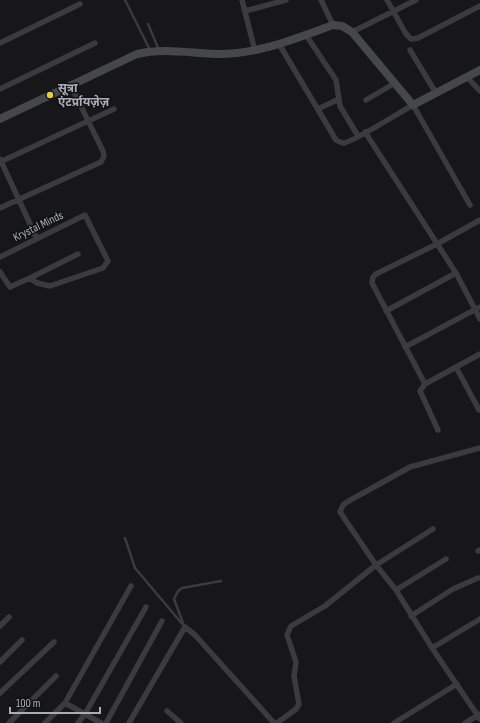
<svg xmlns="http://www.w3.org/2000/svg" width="480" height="723" font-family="'Sofia Sans Condensed','Noto Sans Devanagari',sans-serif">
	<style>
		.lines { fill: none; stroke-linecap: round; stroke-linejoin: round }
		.lane { stroke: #3a3a3f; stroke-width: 2.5 }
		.street { stroke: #3a3a3f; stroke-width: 5.5 }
		.secondary { stroke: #46474d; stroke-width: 8 }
		.poi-dot { fill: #e7cc40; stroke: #121214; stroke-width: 1.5 }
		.labels { text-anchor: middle; stroke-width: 3; stroke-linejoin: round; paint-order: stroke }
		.poi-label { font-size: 12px; font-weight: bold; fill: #aaacb8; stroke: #121214; text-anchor: start }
		.street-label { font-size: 12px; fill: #aaacb8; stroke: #121214 }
	</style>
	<rect width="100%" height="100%" fill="#171719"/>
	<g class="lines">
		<!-- lane -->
		<path class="lane" d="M125,0L150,50
			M148,24L159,50
			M125,538L135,568L184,626
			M183,623L174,599L178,591L182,588L221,581"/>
		<!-- street -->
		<path class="street" d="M242,0L255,51
			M321,0L333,25
			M387,0L406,34L411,39L418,38L480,6
			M245,11L286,0
			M352,32L416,0
			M306,35L336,80L340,106L358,136
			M0,43L80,4
			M279,44L336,140C338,141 341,143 344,143C355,141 400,112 413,105L470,205
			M410,50L436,93
			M467,77L480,91
			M0,89L95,43
			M366,100L395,83
			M318,109L339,99
			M365,132L456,273L480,319
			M0,159L37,239
			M0,162L114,109
			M0,208L101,162L104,156L103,151L70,84
			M0,257L85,215L108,261L103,268L50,286L37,283L30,278L10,287L0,272
			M30,278L78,254
			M386,311L456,273
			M405,347L480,307
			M456,367L479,410
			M425,384L372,283L373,277L376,274L437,244L480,220
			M438,430L420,391L425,384L480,354
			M480,448L410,467L347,502L343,505L340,512L376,565L396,590L432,648L480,719
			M478,551L480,550
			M396,590L446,559
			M411,616L453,589L478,578
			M0,626L9,617
			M432,648L480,619
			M0,662L22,640
			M0,693L54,642
			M65,703L131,586
			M167,711L181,723
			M9,723L56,676
			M45,723L65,703L101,723
			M78,723L85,714L146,607
			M106,723L162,621
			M129,723L185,627L195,635L274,723
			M277,723L296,709L299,704L294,676L296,662L287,635L291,626L325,606L376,565L433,529
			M394,723L457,684
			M465,723L480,714"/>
		<!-- secondary -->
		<path class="secondary" d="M0,119L137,54C165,47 194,54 223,54C261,53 297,38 333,25L342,26L352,32L413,105L480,70"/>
	</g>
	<!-- markers -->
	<circle class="poi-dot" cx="50" cy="95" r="4"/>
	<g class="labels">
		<!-- poi labels -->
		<g class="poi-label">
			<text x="58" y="92">सूत्रा<tspan x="58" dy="14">एंटर्प्रायज़ेज़</tspan></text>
		</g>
		<!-- street labels -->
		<g class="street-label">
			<text transform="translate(38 226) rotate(-26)" y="4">Krystal Minds</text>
		</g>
	</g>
	<!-- scale -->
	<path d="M10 707v6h90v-6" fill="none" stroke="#aaacb8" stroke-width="2"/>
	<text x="16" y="707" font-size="12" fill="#aaacb8" stroke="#121214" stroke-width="3" paint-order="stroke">100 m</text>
</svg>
